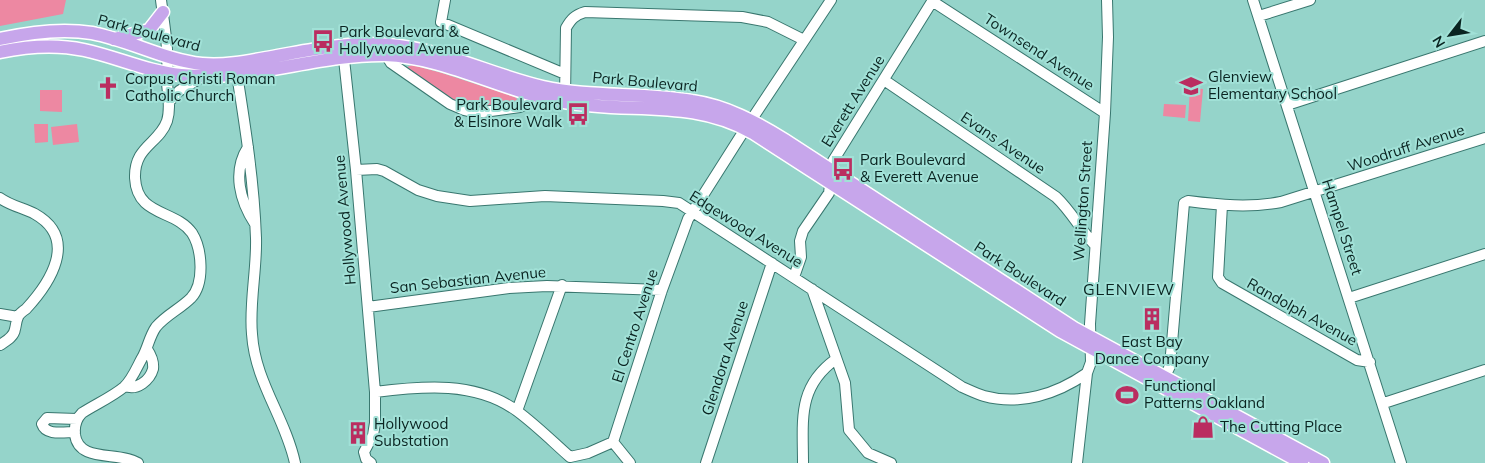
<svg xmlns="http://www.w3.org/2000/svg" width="1485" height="463" font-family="Mulish,sans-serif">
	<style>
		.green { fill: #ed88a2 }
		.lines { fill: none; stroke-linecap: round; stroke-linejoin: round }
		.minor-casing { stroke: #39776f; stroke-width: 12 }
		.major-casing { stroke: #fff; stroke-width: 15 }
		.minor { stroke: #fff; stroke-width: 10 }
		.major { stroke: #c7a6eb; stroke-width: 12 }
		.labels { text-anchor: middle; stroke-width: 4; stroke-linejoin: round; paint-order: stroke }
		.poi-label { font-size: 15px; fill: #0a2421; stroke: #a1e1d7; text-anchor: start }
		.street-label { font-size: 15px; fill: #0a2421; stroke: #a1e1d7 }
		.neighbourhood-label { font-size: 16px; letter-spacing: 1px; fill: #0a2421; stroke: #a1e1d7 }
	</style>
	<rect width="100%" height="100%" fill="#95d4ca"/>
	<!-- green -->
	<path class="green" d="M0,0H66L63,14L0,26Z
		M412,65L442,73L515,97L517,99L515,104C500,106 482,110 467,107C450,104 422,80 407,70V67Z
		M1190,88L1203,89L1200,122L1188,121Z
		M40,90H62V112L40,111Z
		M1164,104L1186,105L1185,118L1163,116Z
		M34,124H48V142L35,143Z
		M77,124L79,142L53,145L51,127Z"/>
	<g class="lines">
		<defs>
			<path id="minor" d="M445,0L441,22L565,74
				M1253,0L1401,463
				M932,1L1105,113
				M1259,16L1310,0
				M343,50L356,170L375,392V423L373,435L364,452L366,459L371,463
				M386,55L391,63L450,104L464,110L476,113L520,107L544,98
				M236,68C245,125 254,181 256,238C257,269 249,304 252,334C255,382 285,417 295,463
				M884,80L1056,197C1071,211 1080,229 1094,244
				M565,97L566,28C571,19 575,15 585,12L742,17L768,22L804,40
				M169,102L179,91L202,77
				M1287,105L1485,41
				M248,147C232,172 240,201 255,224
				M356,170L377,169L384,171L418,190L437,196L470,201L545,196L663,201L679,203L962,387C969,390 977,394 984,396C1020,406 1057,394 1087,373
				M0,198C11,206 24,208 35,214C79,239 50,283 26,309C23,311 19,314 18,317C16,321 16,326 15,329C14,337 6,341 0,345
				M1222,205L1218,277L1222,283L1357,360L1370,362
				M794,277L801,257L800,241L803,231L829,193L833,161L933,0
				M812,289L845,383L849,430L868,453L891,463
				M1349,298L1485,254
				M368,307L509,288L547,286L662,290
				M0,314L18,317
				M1162,383L1170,366L1184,203L1188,201C1219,205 1250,208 1281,202L1485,138
				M125,386C137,391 150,380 153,369C154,361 151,355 147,349
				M375,392C423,386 476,381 517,411C536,425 553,442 570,457
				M1384,403L1485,370
				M517,411L562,285
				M75,432C64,432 46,436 42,424L47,418L77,419
				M613,442L630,463
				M570,457L588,453L613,442L662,290L688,219L740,137L831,0
				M138,463C118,451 79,463 75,435C74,426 76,419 82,413C96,404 112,397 124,387C132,380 137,367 142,358C148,348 149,337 156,327C166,315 180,309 191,298C205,283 202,249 192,233C175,209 137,217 135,178C134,146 159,144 167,121C171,108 168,96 167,83C167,72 168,60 167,49C166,33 163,16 161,0
				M706,463L772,263
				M803,463C803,420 797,387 836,359
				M1077,463L1087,373L1091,362L1090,324L1105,113L1108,37L1107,0"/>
			<path id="major" d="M0,39C31,32 61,28 92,33C130,40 164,60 202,64C223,66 245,62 266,58C300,52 336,44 371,44C434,44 483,73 543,87C592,98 642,92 692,101C726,106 756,122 785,140L1074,328L1323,463
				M114,39L149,30L163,12
				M0,52C28,46 56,44 84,50C117,57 148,72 181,75C250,82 317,54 385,55C446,57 504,92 564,102C629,114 692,98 753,133L1060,331L1302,463"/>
		</defs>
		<!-- minor casing -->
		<use href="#minor" class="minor-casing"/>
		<!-- major casing -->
		<use href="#major" class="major-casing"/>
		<!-- minor -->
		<use href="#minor" class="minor"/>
		<!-- major -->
		<use href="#major" class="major"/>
	</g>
	<!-- icons -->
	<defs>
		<symbol id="bus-bare" viewBox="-9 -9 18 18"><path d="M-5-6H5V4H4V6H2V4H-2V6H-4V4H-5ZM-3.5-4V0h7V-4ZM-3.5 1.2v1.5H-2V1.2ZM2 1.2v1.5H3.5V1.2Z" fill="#ba2d60" stroke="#a1e1d7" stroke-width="2.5" paint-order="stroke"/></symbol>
		<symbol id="school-bare" viewBox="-9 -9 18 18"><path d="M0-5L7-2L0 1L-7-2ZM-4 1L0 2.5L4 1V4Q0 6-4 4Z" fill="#ba2d60" stroke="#a1e1d7" stroke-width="2.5" paint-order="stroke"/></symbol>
		<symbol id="church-bare" viewBox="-9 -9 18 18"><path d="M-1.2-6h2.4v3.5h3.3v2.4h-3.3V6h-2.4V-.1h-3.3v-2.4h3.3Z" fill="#ba2d60" stroke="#a1e1d7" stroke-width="2.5" paint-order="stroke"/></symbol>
		<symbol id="building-bare" viewBox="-9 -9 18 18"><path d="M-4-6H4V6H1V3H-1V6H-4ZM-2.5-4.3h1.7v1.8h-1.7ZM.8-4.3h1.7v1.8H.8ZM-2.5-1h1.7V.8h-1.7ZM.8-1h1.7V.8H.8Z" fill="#ba2d60" stroke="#a1e1d7" stroke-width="2.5" paint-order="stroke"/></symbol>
		<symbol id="stadium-bare" viewBox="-9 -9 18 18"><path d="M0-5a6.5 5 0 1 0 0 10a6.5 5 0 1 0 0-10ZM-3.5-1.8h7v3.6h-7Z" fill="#ba2d60" stroke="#a1e1d7" stroke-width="2.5" paint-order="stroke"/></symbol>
		<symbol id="shop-bare" viewBox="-9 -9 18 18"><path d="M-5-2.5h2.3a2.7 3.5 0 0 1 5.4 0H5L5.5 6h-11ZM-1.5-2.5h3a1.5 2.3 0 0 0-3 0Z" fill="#ba2d60" stroke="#a1e1d7" stroke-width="2.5" paint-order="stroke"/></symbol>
	</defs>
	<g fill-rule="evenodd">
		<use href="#bus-bare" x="307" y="25" width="32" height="32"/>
		<use href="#school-bare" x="1175" y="70" width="32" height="32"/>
		<use href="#church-bare" x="92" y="72" width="32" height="32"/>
		<use href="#bus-bare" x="562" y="98" width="32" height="32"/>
		<use href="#bus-bare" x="827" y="153" width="32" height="32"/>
		<use href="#building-bare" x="1136" y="303" width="32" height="32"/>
		<use href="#stadium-bare" x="1111" y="379" width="32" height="32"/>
		<use href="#shop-bare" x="1187" y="411" width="32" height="32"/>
		<use href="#building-bare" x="342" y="417" width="32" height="32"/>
	</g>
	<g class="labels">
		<!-- poi labels -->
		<g class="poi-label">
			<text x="339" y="37">Park Boulevard &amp;<tspan x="339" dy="17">Hollywood Avenue</tspan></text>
			<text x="1208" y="82">Glenview<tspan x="1208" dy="17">Elementary School</tspan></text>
			<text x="125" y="84">Corpus Christi Roman<tspan x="125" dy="17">Catholic Church</tspan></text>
			<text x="562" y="110" text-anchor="end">Park Boulevard<tspan x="562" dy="17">&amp; Elsinore Walk</tspan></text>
			<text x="860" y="165">Park Boulevard<tspan x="860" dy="17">&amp; Everett Avenue</tspan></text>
			<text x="1152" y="347" text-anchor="middle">East Bay<tspan x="1152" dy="17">Dance Company</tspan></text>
			<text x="1144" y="391">Functional<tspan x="1144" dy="17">Patterns Oakland</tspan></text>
			<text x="374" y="429">Hollywood<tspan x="374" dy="17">Substation</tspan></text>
			<text x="1220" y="432">The Cutting Place</text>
		</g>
		<!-- street labels -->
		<g class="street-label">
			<text transform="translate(149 33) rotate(15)" y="5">Park Boulevard</text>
			<text transform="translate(1039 52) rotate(33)" y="5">Townsend Avenue</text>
			<text transform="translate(645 82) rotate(5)" y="5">Park Boulevard</text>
			<text transform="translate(853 101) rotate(-58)" y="5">Everett Avenue</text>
			<text transform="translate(1003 143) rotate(34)" y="5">Evans Avenue</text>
			<text transform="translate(1406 148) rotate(-18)" y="5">Woodruff Avenue</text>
			<text transform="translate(1083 201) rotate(-86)" y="5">Wellington Street</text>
			<text transform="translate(345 220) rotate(-95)" y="5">Hollywood Avenue</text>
			<text transform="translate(1342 227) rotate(72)" y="5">Hampel Street</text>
			<text transform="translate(746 229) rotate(32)" y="5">Edgewood Avenue</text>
			<text transform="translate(1020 274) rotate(33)" y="5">Park Boulevard</text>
			<text transform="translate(468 280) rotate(-6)" y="5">San Sebastian Avenue</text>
			<text transform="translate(1302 312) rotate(29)" y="5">Randolph Avenue</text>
			<text transform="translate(635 326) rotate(-72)" y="5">El Centro Avenue</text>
			<text transform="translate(725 358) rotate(-72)" y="5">Glendora Avenue</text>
		</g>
		<!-- neighbourhood labels -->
		<g class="neighbourhood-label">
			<text x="1129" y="295">GLENVIEW</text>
		</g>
	</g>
	<!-- north arrow -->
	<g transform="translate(1450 35) rotate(239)" stroke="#a1e1d7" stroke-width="4" paint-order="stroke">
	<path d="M0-4L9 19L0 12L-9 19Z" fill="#0a2421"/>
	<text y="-8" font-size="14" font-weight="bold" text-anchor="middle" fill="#0a2421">N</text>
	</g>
</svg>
